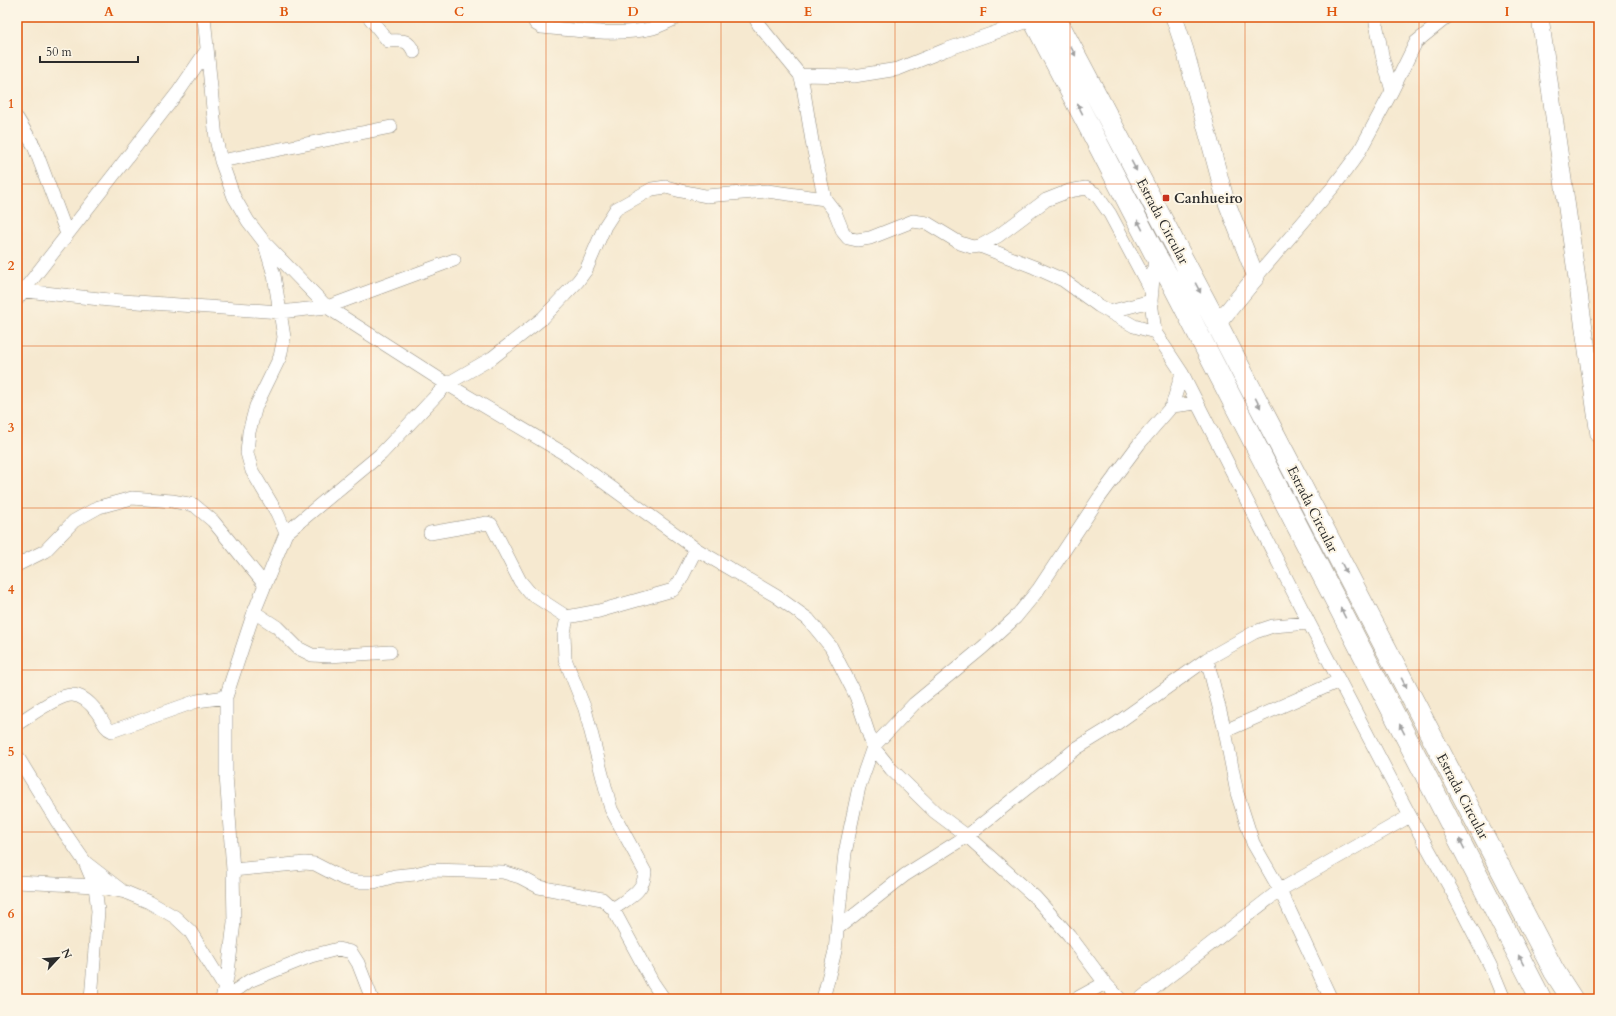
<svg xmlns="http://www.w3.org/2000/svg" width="1616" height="1016" font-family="Cardo,serif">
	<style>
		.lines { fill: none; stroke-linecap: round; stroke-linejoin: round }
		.minor-casing { stroke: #908a7e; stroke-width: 14 }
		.tertiary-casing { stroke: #908a7e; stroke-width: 18 }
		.primary-casing { stroke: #908a7e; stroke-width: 22 }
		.minor { stroke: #fff; stroke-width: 13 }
		.tertiary { stroke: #fff; stroke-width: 17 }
		.primary { stroke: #fff; stroke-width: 21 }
		.oneway { fill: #a0a0a0 }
		.grid { fill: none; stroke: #df570e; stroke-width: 1; stroke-opacity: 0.55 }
		.poi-dot { fill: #c8321e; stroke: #fcf5e5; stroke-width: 1.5 }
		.labels { text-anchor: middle; stroke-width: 4; stroke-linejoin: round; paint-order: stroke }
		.poi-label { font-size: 14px; font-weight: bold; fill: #2b2b2b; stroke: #fcf5e5; text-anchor: start }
		.street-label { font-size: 14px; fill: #2b2b2b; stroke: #fcf5e5 }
		.neatline { fill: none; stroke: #df570e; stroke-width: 1.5 }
		.grid-label { font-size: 13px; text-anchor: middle; font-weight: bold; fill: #df570e }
	</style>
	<rect width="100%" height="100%" fill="#fcf5e5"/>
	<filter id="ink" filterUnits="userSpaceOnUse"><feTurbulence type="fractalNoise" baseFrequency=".025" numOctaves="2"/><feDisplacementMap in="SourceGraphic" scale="8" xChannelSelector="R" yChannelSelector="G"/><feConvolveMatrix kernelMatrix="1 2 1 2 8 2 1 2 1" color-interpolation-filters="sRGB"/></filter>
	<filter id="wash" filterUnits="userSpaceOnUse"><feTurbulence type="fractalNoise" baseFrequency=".012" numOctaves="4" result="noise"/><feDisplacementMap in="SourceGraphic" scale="16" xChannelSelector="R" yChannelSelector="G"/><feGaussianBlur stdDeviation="0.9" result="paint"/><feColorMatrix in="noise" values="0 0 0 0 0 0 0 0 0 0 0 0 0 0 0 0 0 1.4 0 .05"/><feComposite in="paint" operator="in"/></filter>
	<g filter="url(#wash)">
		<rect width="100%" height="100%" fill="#f6e9d0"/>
	</g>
	<g filter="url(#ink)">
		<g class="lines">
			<defs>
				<path id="minor" d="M204,17L216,139L221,161L234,197L248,221L265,243L327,307L447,384L565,454L696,549L776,596L808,619L831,647L856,696L873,747L891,769L935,812L967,836L1035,897L1069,935L1105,983L1120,999
					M369,17L388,41C402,41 407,38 414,52
					M532,17L536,24L541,27C576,30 614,36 649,29C659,27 669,21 678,17
					M755,17L759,25L800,75L803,86L813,147L825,199L835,212L843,232L848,238L857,240L870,238L913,221L927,223L960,243L972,247L980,246L998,236L1046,200L1069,191L1086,188L1096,194L1110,214L1152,293
					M1375,17L1382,55L1392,91
					M800,75L854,76L898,69L945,50L1034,19
					M17,118L34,146L67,234
					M221,161L391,127
					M980,246L1034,267L1063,280L1099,306L1134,326L1155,332
					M1155,255L1151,301L1155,332L1182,373L1309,623L1410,816L1453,893L1490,965L1504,999
					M1256,277L1334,186L1358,154L1392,91L1416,42L1447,17
					M17,290L109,300L280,312L327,307L454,260
					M17,299L179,91L207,50
					M1109,312L1151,301
					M1172,406L1197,403
					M286,533L381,454L447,384L492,358L543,318L578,281L586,270L605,226L616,209L652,189L666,187L681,191L706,196L767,191L825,199
					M430,533L487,523L491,524L520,581L530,593L567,617L599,611L673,590L680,581L696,549
					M17,565L45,551L74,521L99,507L132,498L172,501L194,505L213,521L265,585
					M254,612L277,627L298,648L312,655L329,656L390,652
					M567,617L564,633L565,659L585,709L611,809L645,872C644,892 628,898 613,909
					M1207,659L1225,731L1237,793L1253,843L1280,890L1331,999
					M17,724C30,716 57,695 72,695C83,695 91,704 97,712C102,718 104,728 112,731L197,701L226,697
					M1225,731L1339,681
					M17,756L58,823L85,862L95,886L98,911L91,999
					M86,863L121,890
					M233,870L305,863L315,864L344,879L358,882H374L395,876L415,874L430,870L503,872L520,877L539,887L602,899L613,909L653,983L664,999
					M17,882L95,886L125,892L149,902L175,917L190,931L225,988
					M838,928L905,875L967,836L1077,748L1113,726L1207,659L1255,632L1273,626L1309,623
					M222,999L228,973L234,922L233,870L226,775V697L254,612L286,533L277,513L252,471L247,453L249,432L256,406L280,357L284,337L274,275L265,245
					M224,999L249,981L311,956L338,949L351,952L358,963L372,999
					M823,999L835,951L845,853L859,787L873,747L914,704L982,648L1015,618L1038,590L1099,498L1139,444L1172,406L1182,373
					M1076,999L1105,983
					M1140,999L1280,890L1410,816"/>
				<path id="tertiary" d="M1174,17L1185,50L1225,198L1256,277L1217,324
					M1540,17L1599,435"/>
				<path id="primary" d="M1032,17L1155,254L1172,283L1541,999
					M1055,17L1217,324L1554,971L1572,999"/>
			</defs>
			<!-- minor casing -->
			<use href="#minor" class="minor-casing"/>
			<!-- tertiary casing -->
			<use href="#tertiary" class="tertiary-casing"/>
			<!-- primary casing -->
			<use href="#primary" class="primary-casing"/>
			<!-- minor -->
			<use href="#minor" class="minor"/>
			<!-- tertiary -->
			<use href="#tertiary" class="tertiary"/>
			<!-- primary -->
			<use href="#primary" class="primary"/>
		</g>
		<!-- one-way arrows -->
		<defs><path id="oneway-solid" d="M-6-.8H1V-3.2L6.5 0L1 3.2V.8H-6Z"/></defs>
		<g class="oneway">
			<use href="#oneway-solid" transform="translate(1073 51) rotate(62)"/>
			<use href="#oneway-solid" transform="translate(1080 109) rotate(-117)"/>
			<use href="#oneway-solid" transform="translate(1134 166) rotate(62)"/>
			<use href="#oneway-solid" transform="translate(1140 225) rotate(-117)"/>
			<use href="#oneway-solid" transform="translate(1198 288) rotate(62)"/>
			<use href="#oneway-solid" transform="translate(1258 403) rotate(63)"/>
			<use href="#oneway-solid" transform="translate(1344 568) rotate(63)"/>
			<use href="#oneway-solid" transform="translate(1343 613) rotate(-117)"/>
			<use href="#oneway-solid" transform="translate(1404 683) rotate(62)"/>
			<use href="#oneway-solid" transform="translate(1402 729) rotate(-117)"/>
			<use href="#oneway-solid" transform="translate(1462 844) rotate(-117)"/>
			<use href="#oneway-solid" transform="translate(1521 960) rotate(-117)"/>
		</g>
	</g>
	<!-- grid -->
	<path class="grid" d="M197,17V999M371,17V999M546,17V999M721,17V999M895,17V999M1070,17V999M1245,17V999M1419,17V999M17,184H1599M17,346H1599M17,508H1599M17,670H1599M17,832H1599"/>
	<!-- markers -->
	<rect class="poi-dot" x="1162" y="194" width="8" height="8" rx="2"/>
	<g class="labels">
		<!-- poi labels -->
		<g class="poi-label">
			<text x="1174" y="203">Canhueiro</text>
		</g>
		<!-- street labels -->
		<g class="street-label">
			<text transform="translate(1163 221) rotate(62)" y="5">Estrada Circular</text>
			<text transform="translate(1313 509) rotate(63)" y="5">Estrada Circular</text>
			<text transform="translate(1463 796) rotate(62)" y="5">Estrada Circular</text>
		</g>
	</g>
	<!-- margin -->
	<rect width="1616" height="1016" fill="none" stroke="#fcf5e5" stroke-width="44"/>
	<!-- north arrow -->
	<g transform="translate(58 958) rotate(64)" stroke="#fcf5e5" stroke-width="3" paint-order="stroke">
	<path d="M0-3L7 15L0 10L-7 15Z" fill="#2b2b2b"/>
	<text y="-6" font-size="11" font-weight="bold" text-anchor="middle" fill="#2b2b2b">N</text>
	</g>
	<!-- scale -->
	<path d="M40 56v6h98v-6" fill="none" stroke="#2b2b2b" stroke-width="2"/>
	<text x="46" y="56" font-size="12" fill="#2b2b2b" stroke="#fcf5e5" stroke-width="3" paint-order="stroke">50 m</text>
	<rect x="22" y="22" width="1572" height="972" class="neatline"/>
	<g class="grid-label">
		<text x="109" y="16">A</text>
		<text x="284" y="16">B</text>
		<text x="459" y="16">C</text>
		<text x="633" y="16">D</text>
		<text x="808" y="16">E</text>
		<text x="983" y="16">F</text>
		<text x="1157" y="16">G</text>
		<text x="1332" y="16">H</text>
		<text x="1507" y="16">I</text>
		<text x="11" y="108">1</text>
		<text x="11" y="270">2</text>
		<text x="11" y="432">3</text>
		<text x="11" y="594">4</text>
		<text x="11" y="756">5</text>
		<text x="11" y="918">6</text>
	</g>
</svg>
